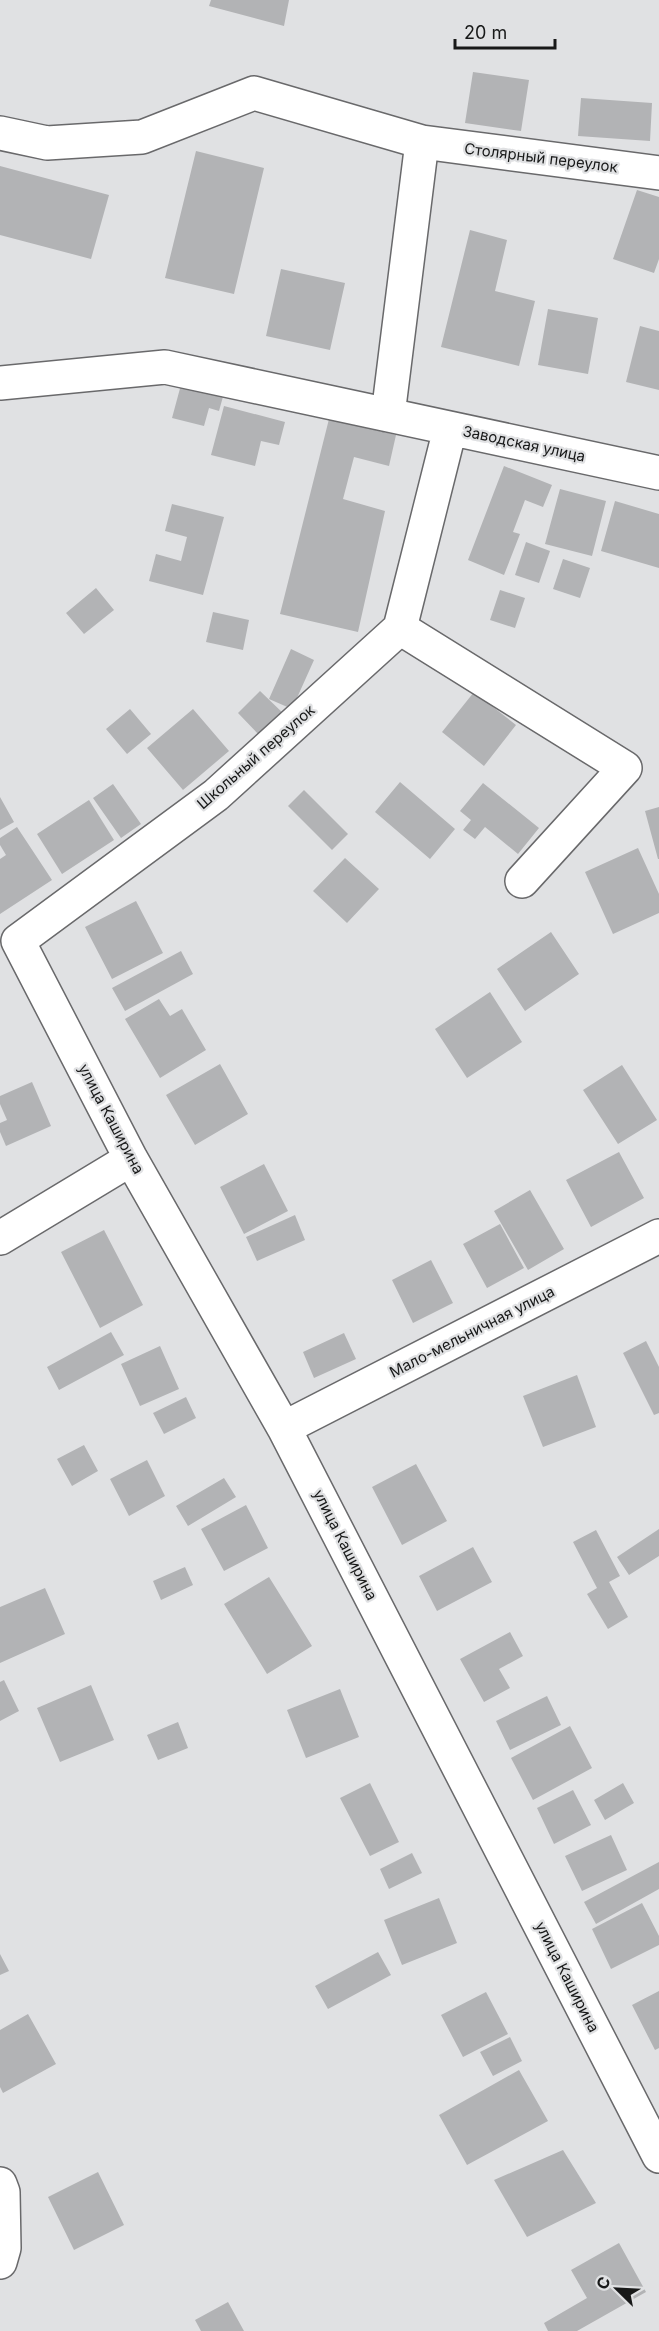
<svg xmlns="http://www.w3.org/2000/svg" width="659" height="2331" font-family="Inter,sans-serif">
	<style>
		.building { fill: #b2b3b5 }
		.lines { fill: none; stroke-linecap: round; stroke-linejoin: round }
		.minor-casing { stroke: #69696b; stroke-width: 36 }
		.minor { stroke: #fff; stroke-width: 33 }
		.labels { text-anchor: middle; stroke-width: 4.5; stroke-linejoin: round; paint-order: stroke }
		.street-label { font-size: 15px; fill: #181919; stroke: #e0e1e3 }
	</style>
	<rect width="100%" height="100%" fill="#e0e1e3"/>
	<!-- building -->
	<path class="building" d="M211,0H289L284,26L209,6Z
		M473,72L529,80L521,131L465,123Z
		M581,98L652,103L650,141L578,136Z
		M196,151L264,168L234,294L165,278Z
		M0,166L109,195L91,259L0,235Z
		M637,190L659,197V259L654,273L613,259Z
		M470,230L507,240L495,291L535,301L519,366L441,347Z
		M281,269L345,283L330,350L266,336Z
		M548,309L598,318L588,374L538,365Z
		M640,326L659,331V390L626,382Z
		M182,381L224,393L219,411L209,408L204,426L172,418Z
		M224,406L285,422L279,445L261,441L255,466L211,455Z
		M329,419L396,435L389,466L354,457L343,499L385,511L358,632L280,614Z
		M504,466L552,485L543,507L525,500L513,532L520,534L504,575L468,560Z
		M560,489L606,501L592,556L545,544Z
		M615,501L659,514V568L601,551Z
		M172,504L224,517L203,595L149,581L156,554L181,561L187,537L165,531Z
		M526,542L550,551L539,583L515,575Z
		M563,559L590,568L580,598L553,589Z
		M96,588L114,610L84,634L66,613Z
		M500,590L525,598L515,628L490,620Z
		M213,612L249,620L243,650L206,642Z
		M291,649L314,660L292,709L269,699Z
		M260,691L285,715L262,738L238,713Z
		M474,692L516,725L484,766L442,732Z
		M130,709L151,734L127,754L106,729Z
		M193,709L229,751L183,790L147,748Z
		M400,782L455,829L430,859L375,812Z
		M483,783L539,828L518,854L485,827L475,839L463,830L471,820L460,811Z
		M113,784L141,824L121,838L93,798Z
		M304,790L348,834L332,850L288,806Z
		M0,797L14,822L0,830Z
		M89,800L114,840L62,874L37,834Z
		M659,807V859H658L645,811Z
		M17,827L52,880L0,914V859L6,855L0,845V838Z
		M638,848L659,894V913L613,934L585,872Z
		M345,858L379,889L347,923L313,891Z
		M136,901L163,953L112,979L85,927Z
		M551,932L579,974L525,1011L497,969Z
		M181,951L193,974L125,1011L112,988Z
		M490,992L522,1042L467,1078L435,1029Z
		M159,999L170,1016L182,1009L206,1050L160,1078L125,1019Z
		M220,1064L248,1114L195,1145L166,1095Z
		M622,1065L657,1120L618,1144L583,1090Z
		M32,1082L51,1126L6,1146L0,1132V1123L7,1120L0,1104V1096Z
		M619,1152L644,1198L591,1227L566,1180Z
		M264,1164L288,1211L244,1234L220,1187Z
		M530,1190L564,1249L528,1270L494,1211Z
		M295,1215L305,1240L257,1261L246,1237Z
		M500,1224L524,1268L487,1288L463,1244Z
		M104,1230L143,1305L100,1328L61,1252Z
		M431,1260L453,1303L413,1323L392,1280Z
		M111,1332L124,1355L59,1390L47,1367Z
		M344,1333L356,1359L314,1378L303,1352Z
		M646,1341L659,1367V1413L654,1415L623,1353Z
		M160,1346L179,1389L140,1406L121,1364Z
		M577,1375L596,1427L543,1447L523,1396Z
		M186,1397L196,1418L164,1434L153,1413Z
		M84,1445L98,1471L72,1486L57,1459Z
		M147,1460L165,1496L129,1516L110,1479Z
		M416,1464L447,1521L402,1545L372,1487Z
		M224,1478L236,1497L188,1526L176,1506Z
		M246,1505L268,1548L224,1571L201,1529Z
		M659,1529V1556L629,1575L617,1557Z
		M596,1530L620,1576L609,1582L628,1617L608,1629L587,1594L597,1588L573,1542Z
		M473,1547L492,1582L437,1611L419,1576Z
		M185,1567L193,1585L161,1600L153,1581Z
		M269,1577L312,1646L267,1674L224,1604Z
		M45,1588L65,1634L0,1663V1607Z
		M510,1632L523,1656L499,1669L510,1688L484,1702L460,1659Z
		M4,1680L19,1711L0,1721V1682Z
		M91,1685L114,1740L60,1762L37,1708Z
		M340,1689L359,1737L306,1758L287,1710Z
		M547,1696L561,1725L510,1750L496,1721Z
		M178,1722L188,1748L158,1760L147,1735Z
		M570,1726L592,1768L533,1800L511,1758Z
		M370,1783L399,1842L370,1856L340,1798Z
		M623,1783L634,1803L605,1820L594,1800Z
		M573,1790L591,1825L554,1844L537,1808Z
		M611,1835L627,1870L582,1891L565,1856Z
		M412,1853L422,1873L389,1889L380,1869Z
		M659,1862V1889L596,1924L584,1902Z
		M439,1898L457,1943L402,1965L384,1920Z
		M642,1903L659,1936V1945L611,1969L592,1929Z
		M378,1952L391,1975L328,2009L315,1986Z
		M0,1954L9,1971L0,1975Z
		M659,1991V2048L655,2050L632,2005Z
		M486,1992L508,2034L463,2057L441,2015Z
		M28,2014L56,2064L3,2093L0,2087V2030Z
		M510,2037L522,2061L493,2076L480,2052Z
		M519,2070L548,2121L467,2165L439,2115Z
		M563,2150L596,2203L527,2237L494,2180Z
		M98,2172L124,2225L74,2250L48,2197Z
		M619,2243L646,2292L577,2331H548L544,2323L587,2298L571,2270Z
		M228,2302L244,2331H201L195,2320Z"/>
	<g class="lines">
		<defs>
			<path id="minor" d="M0,133L47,143L142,137L254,93L422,142L659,173
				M0,383L165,367L659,473
				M388,415L422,142
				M450,429L400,628L216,795L18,941L131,1159L284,1428L659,2156
				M400,628L625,768L522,881
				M0,1238L131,1159
				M284,1428L659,1236
				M0,2184L3,2192L4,2248L0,2262"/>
		</defs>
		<!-- minor casing -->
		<use href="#minor" class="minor-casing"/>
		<!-- minor -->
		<use href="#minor" class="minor"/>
	</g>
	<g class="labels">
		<!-- street labels -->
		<g class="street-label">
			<text transform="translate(541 158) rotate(7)" y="5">Столярный переулок</text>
			<text transform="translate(524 444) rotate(12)" y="5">Заводская улица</text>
			<text transform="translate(256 757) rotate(-41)" y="5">Школьный переулок</text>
			<text transform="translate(111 1119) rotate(62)" y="5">улица Каширина</text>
			<text transform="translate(472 1332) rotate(-27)" y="5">Мало-мельничная улица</text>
			<text transform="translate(345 1545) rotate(63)" y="5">улица Каширина</text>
			<text transform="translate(567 1977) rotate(63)" y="5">улица Каширина</text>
		</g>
	</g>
	<!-- north arrow -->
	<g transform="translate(617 2289) rotate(294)" stroke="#e0e1e3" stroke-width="4.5" paint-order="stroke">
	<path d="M0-4.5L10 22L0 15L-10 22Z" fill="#181919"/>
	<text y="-9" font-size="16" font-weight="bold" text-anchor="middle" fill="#181919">С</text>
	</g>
	<!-- scale -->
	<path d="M455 39v9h100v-9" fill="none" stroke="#181919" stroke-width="3"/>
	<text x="464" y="39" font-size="18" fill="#181919" stroke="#e0e1e3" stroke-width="4.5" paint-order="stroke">20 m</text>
</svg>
